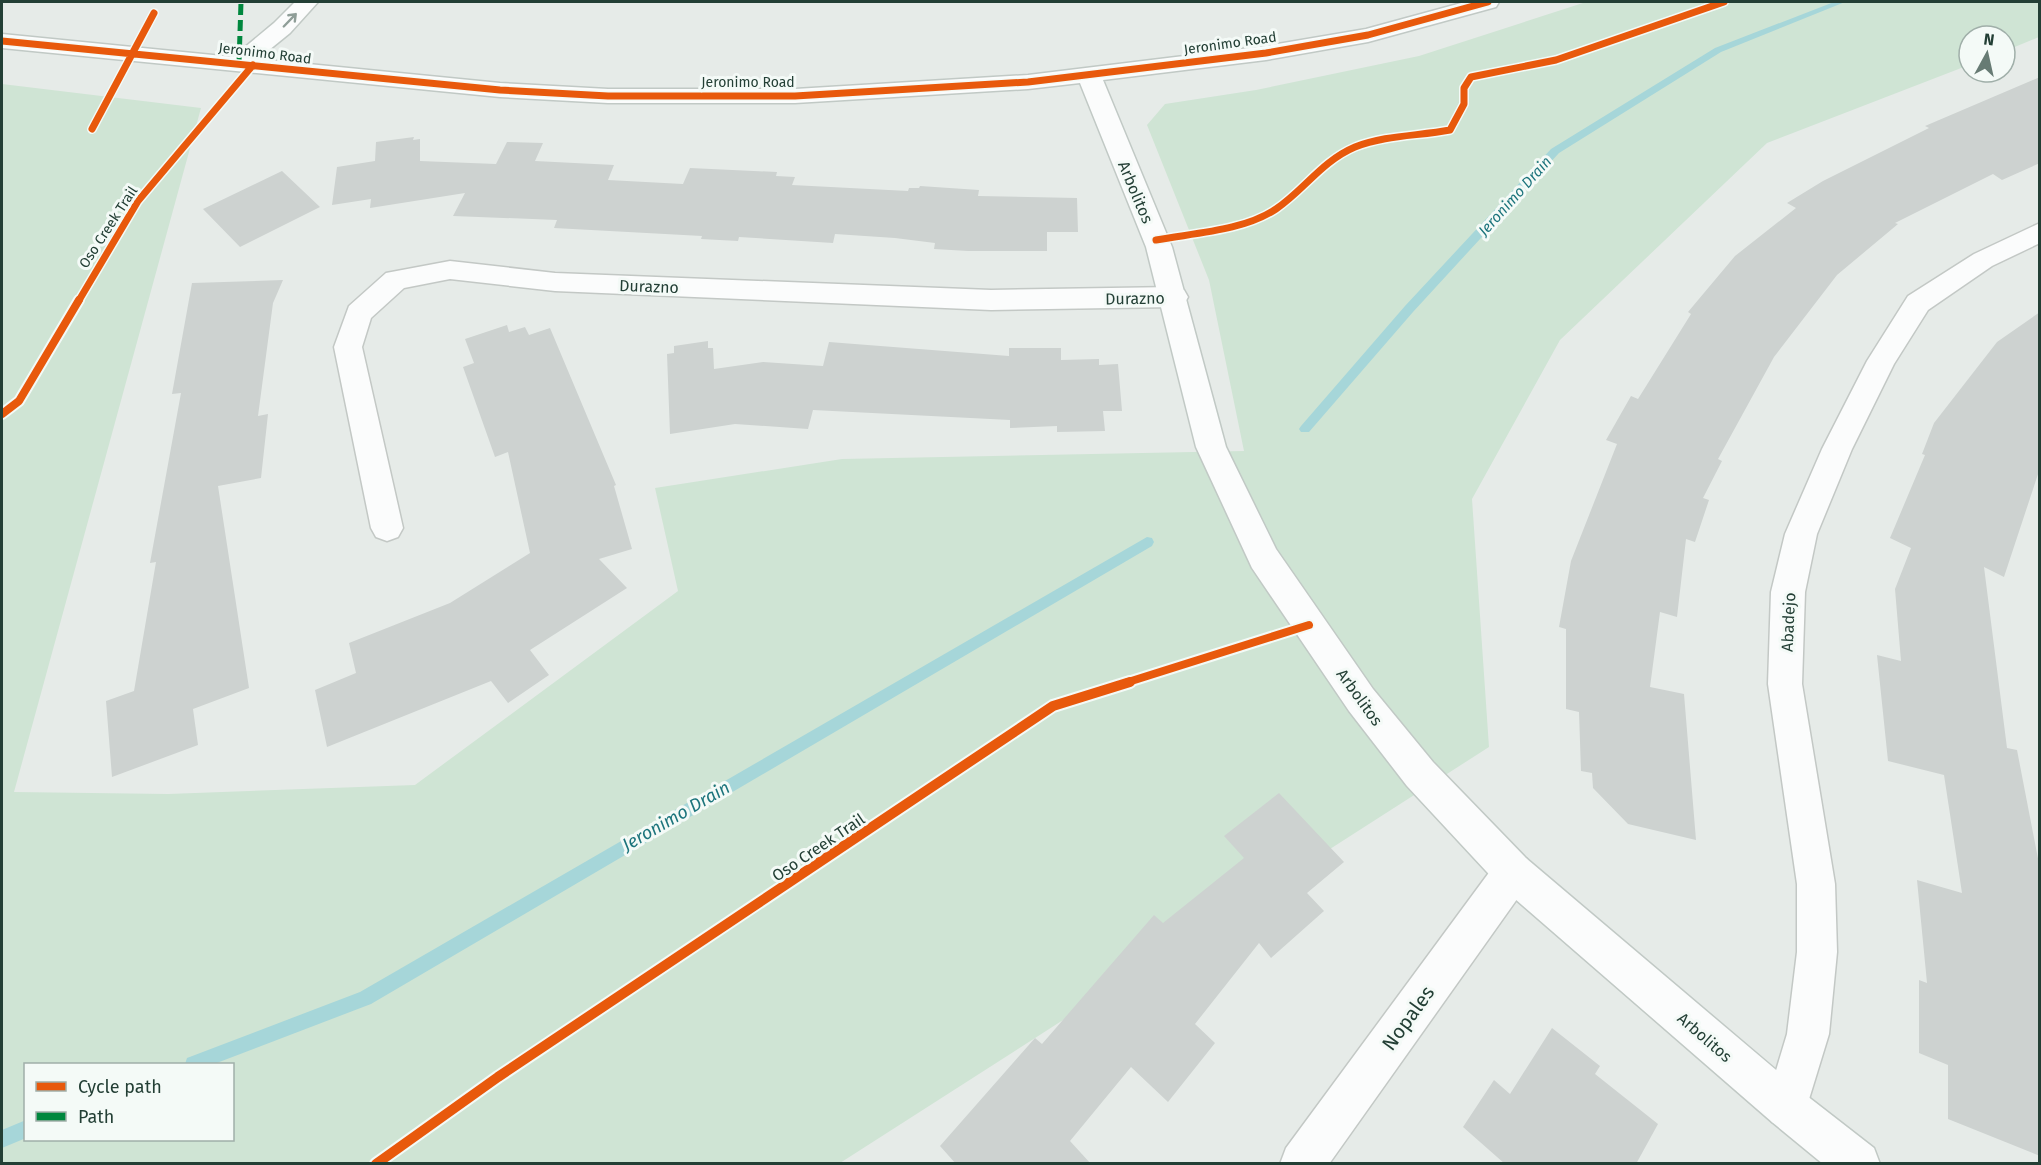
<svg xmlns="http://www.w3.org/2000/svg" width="2041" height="1165" font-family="'Fira Sans',sans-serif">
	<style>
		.green { fill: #cfe4d4; fill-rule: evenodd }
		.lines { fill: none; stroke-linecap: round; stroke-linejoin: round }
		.stream { fill: #a6d6d9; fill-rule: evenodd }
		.building { fill: #cdd2d0 }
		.street-casing { stroke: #c3c8c5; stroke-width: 3 }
		.secondary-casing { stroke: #c1c9c5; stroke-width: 3 }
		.street { fill: #fbfcfc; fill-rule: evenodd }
		.secondary { fill: #fbfcfc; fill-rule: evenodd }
		.quiet { stroke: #00873e; stroke-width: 5; stroke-dasharray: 11 5; stroke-linecap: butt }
		.cycleway-far2-casing { stroke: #f4faf7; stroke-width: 10 }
		.cycleway-far1-casing { stroke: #f4faf7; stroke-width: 12 }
		.cycleway-casing { stroke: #f4faf7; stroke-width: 14 }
		.cycleway-far2 { stroke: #e8590c; stroke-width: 7 }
		.cycleway-far1 { stroke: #e8590c; stroke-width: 8 }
		.cycleway { stroke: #e8590c; stroke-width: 10 }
		.oneway { stroke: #8f9e98 }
		.labels { text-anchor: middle; stroke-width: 6; stroke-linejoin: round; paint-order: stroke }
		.far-street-label { font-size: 14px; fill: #233f35; stroke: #f4faf7 }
		.far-water-label { font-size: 15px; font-style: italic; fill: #1c747c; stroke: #f4faf7 }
		.street-label { font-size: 16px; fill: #233f35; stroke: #f4faf7 }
		.water-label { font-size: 18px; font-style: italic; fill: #1c747c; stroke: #f4faf7 }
		.near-street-label { font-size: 20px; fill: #233f35; stroke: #f4faf7 }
	</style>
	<rect width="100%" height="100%" fill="#e6ebe8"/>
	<!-- green -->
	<path class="green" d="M1586,2H2039V37L2005,51V36H1969V65L1767,143L1560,340L1472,499L1489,747L840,1163L2,1164V84L201,108L14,792L168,794L415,785L678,591L655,488L842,459L1244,451L1209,280L1147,125L1165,104L1256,90L1419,56ZM26,1064H232V1140H26Z"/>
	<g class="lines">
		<!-- stream -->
		<path class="stream" d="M1834,2H1845L1721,52L1559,153L1413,312L1309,432H1301L1299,429L1301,426L1405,306L1551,149L1715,48Z
			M1147,537L1152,538L1154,542L1152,546L371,1004L214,1064H185L187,1058L360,992Z
			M26,1120V1138L2,1148V1130Z"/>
	</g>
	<!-- building -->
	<path class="building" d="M2040,77V163L2002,180L1993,174L1895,223L1898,224L1837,275L1774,357L1718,459L1722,461L1703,498L1709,500L1695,542L1686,539L1677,617L1660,612L1650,687L1684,694L1696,840L1628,824L1593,788L1592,773L1581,771L1579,712L1566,709V629L1559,627L1571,561L1617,444L1606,440L1631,396L1638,399L1691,314L1688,312L1735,256L1796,208L1787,203L1823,181L1929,128L1925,126Z
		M414,137L413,140L420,139V161L496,164L507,142L543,143L535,161L614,165L608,180L683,184L690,168L777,172L776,176L795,177L792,185L908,191L909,188H919L920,186L979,190L978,196L1077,198L1078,232H1047V251H968L934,249L935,243L895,238L835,234L833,243L739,237L738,241L701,239L702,236L554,228L557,220L453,216L465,193L370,208L371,199L332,205L337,167L375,161L376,142Z
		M282,171L320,207L240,247L203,209Z
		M283,280L273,303L258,416L268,414L261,478L218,486L249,688L193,709L198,745L112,777L106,701L134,691L156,562L150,563L181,393L172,394L192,283Z
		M2040,312V468L2004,577L1984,567L2007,748L2017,750L2040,869V1156L1948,1119V1065L1919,1053V980L1927,983L1917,880L1962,893L1944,775L1888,761L1877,655L1901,661L1895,589L1911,548L1890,538L1925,455L1922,454L1934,423L1997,342Z
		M507,325L509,332L525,327L529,335L550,328L616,485L614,486L632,549L599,559L627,588L530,650L549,675L508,703L491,681L327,747L315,690L356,673L349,643L450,603L530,553L508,452L495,457L463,367L474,363L465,339Z
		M708,341V348H713L714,369L763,362L823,366L829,342L1009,356V348H1061V360L1099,359V365L1118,364L1122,411H1103L1105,431L1057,432V426L1010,428V420L813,410L808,429L735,424L670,434L667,354L674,353V346Z
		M1279,793L1344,862L1307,893L1324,911L1271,958L1259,943L1195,1024L1215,1043L1168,1102L1131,1067L1070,1141L1091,1164H956L940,1146L1035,1038L1042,1044L1154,915L1163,923L1244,858L1224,836Z
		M1552,1028L1600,1066L1595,1074L1658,1124L1636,1164H1505L1463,1127L1494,1080L1510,1094Z"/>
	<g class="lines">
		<defs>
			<path id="street" d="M2040,223V243L1992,266L1928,310L1894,364L1852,449L1817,534L1805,592L1802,684L1835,884L1837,952L1829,1034L1802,1122L1787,1129L1772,1122L1765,1107L1787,1034L1797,952V884L1768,684L1771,592L1785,534L1822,449L1867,361L1908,296L1974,254Z
				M450,261L555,273L991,290L1174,287L1184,290L1188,297L1184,304L1174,307L991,310L555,291L450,279L404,288L371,318L362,347L403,528L398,537L387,541L376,537L371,528L334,347L349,306L386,273Z
				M1513,853L1527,859L1532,872L1527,885L1329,1164H1280L1286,1148L1499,859Z"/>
			<path id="secondary" d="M295,2H318L290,33L258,59L500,83L608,89H795L1028,75L1266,46L1366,29L1465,2H1499L1496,7L1368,42L1266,60L1103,80L1172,247L1226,447L1276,549L1373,689L1433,762L1527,859L1802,1092L1874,1148L1880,1164H1823L1772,1122L1499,885L1407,786L1349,711L1252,568L1196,447L1146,247L1080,83L1028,89L795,103H608L500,97L2,48V34L233,57L274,23Z"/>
		</defs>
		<!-- street casing -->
		<use href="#street" class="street-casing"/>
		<!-- secondary casing -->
		<use href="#secondary" class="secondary-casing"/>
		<!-- street -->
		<use href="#street" class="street"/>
		<!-- secondary -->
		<use href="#secondary" class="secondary"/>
		<!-- quiet -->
		<path class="quiet" d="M239,63L241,2"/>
		<defs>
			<path id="cycleway-far2" d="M2,41L500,90L608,96H795L1028,82L1266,53L1368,35L1488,2
				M92,129L154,13
				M1156,240C1194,233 1243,231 1276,209C1304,190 1322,161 1355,147C1385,135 1419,136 1450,130L1464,104V88L1471,77L1556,60L1724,2
				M78,302L138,201L253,65"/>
			<path id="cycleway-far1" d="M2,414L19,401L79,300
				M1125,683L1309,625"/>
			<path id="cycleway" d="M376,1164L498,1077L1053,706L1130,682"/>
		</defs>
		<!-- cycleway-far2 casing -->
		<use href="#cycleway-far2" class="cycleway-far2-casing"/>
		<!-- cycleway-far1 casing -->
		<use href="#cycleway-far1" class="cycleway-far1-casing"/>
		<!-- cycleway casing -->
		<use href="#cycleway" class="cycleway-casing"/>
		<!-- cycleway-far2 -->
		<use href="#cycleway-far2" class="cycleway-far2"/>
		<!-- cycleway-far1 -->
		<use href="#cycleway-far1" class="cycleway-far1"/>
		<!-- cycleway -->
		<use href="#cycleway" class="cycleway"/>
	</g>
	<!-- one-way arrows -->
	<defs><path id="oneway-shaft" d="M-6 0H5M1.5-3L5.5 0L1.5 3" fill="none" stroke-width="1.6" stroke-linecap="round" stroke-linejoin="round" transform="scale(1.5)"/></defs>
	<use class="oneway" href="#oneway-shaft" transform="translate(290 20) rotate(-46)"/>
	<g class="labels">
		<!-- far-street labels -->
		<g class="far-street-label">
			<text transform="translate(1230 43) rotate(-8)" y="5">Jeronimo Road</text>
			<text transform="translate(265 53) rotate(7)" y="5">Jeronimo Road</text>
			<text x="748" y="87">Jeronimo Road</text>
			<text transform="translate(108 227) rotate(-57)" y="5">Oso Creek Trail</text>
		</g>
		<!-- far-water labels -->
		<g class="far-water-label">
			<text transform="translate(1515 196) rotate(-48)" y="5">Jeronimo Drain</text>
		</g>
		<!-- street labels -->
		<g class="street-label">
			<text transform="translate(1136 192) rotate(67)" y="6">Arbolitos</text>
			<text transform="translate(649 286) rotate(2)" y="6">Durazno</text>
			<text transform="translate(1135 298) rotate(-1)" y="6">Durazno</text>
			<text transform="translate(1788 622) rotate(-87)" y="6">Abadejo</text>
			<text transform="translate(1360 697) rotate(54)" y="6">Arbolitos</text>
			<text transform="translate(818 847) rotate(-34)" y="6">Oso Creek Trail</text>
			<text transform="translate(1705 1037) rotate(41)" y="6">Arbolitos</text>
		</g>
		<!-- water labels -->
		<g class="water-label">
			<text transform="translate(676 816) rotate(-30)" y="6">Jeronimo Drain</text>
		</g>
		<!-- near-street labels -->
		<g class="near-street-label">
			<text transform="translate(1408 1018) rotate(-54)" y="7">Nopales</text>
		</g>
	</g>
	<!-- border -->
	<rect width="2041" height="1165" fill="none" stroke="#233f35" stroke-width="6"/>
	<!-- legend -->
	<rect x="24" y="1063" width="210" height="78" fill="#f4faf7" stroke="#a0afa9" stroke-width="1.5"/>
	<rect x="36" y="1082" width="30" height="9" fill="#e8590c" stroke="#a0afa9" stroke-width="1.5"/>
	<text x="78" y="1093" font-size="18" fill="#233f35">Cycle path</text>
	<rect x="36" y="1112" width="30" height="9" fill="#00873e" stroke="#a0afa9" stroke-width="1.5"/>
	<text x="78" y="1123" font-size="18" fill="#233f35">Path</text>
	<!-- north arrow -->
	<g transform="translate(1987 54) rotate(8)"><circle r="28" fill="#f4faf7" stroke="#a0afa9" stroke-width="1.5"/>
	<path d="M0-4.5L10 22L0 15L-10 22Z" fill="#677b74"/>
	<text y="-9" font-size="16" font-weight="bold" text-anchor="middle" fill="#233f35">N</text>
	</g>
</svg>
